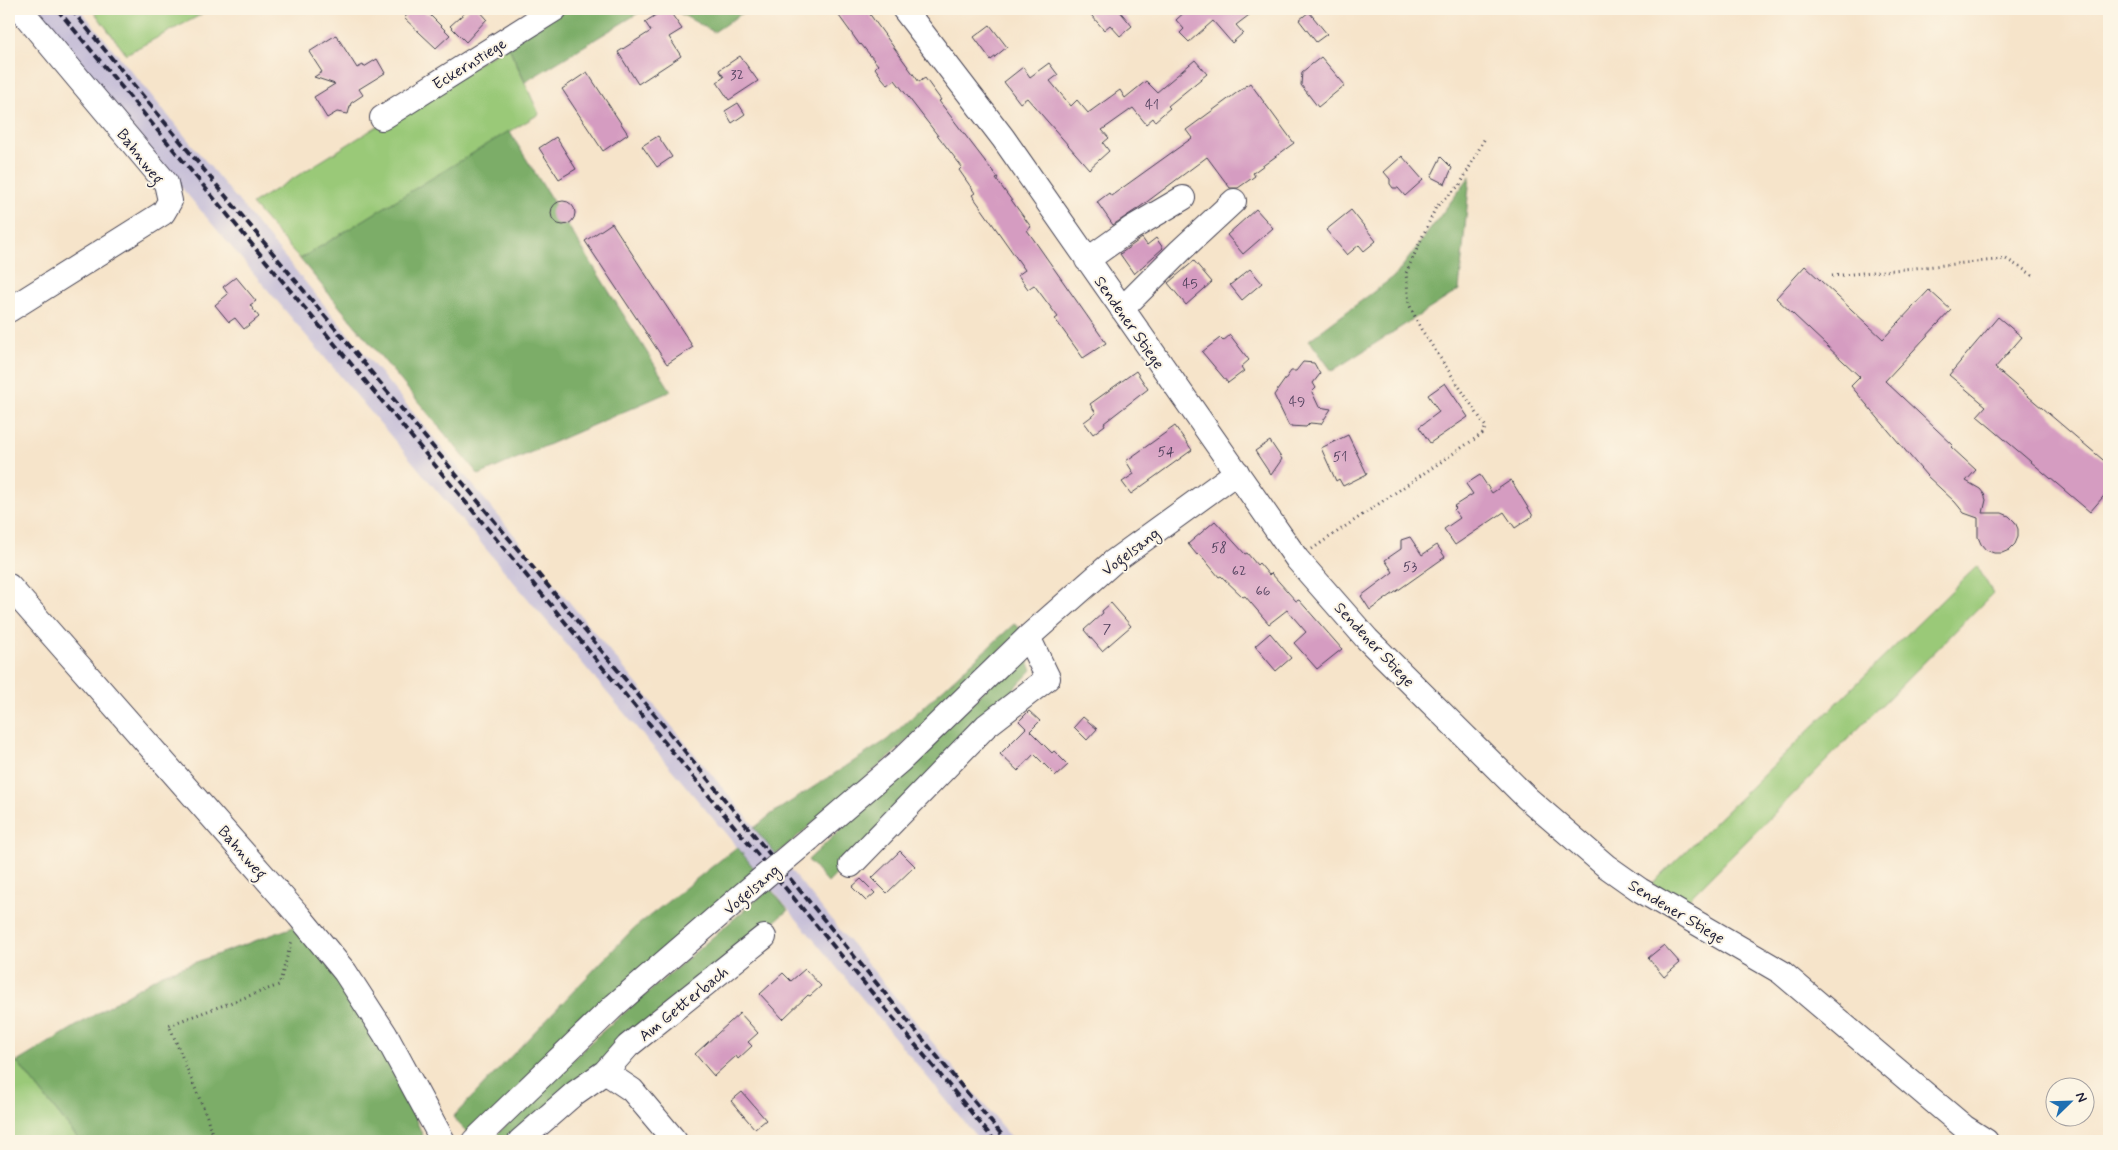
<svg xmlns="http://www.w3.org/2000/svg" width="2118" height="1150" font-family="Mynerve,sans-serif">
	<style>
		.industrial { fill: #c7c0d8 }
		.green { fill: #9ac978; stroke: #5e765a }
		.forest { fill: #7bad68; stroke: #4e6852 }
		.building { fill: #d59cc1 }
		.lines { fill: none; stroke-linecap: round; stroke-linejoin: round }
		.minor-casing { stroke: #423f50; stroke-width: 26 }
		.path { stroke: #423f50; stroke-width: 3; stroke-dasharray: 1 4; stroke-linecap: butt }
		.minor { stroke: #fff; stroke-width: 24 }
		.rail { stroke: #22223b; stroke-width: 4; stroke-dasharray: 8 4; stroke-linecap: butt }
		.minor-bridge-casing { stroke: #423f50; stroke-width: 26; stroke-linecap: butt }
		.minor-bridge { stroke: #fff; stroke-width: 24 }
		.labels { text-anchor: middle; stroke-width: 4; stroke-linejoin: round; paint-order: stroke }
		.number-label { font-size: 14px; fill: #4f405c }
		.street-label { font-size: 16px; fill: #22223b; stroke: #fcf5e5 }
	</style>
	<rect width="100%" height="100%" fill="#fcf5e5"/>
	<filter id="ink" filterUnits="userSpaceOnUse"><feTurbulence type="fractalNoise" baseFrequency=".02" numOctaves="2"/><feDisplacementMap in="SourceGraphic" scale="10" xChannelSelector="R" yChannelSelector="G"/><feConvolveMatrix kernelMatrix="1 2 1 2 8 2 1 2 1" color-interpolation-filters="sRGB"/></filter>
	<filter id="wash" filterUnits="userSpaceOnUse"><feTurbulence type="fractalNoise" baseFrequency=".0096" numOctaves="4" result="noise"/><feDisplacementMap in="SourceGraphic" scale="20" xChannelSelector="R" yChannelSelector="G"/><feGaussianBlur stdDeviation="1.12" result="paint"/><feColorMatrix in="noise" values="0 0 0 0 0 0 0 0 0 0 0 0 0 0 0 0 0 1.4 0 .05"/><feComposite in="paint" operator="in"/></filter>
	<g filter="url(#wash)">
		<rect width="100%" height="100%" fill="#f6e4ca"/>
		<!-- industrial -->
		<path class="industrial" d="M31,9H80L1014,1141H980L737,847Z"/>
		<!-- green -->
		<path class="green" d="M92,9H212L126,54Z
			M508,45L539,114L300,259L252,204Z
			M1977,566L1993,593L1684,904L1652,884Z
			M9,1052L17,1062L80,1141H9Z"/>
		<!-- forest -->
		<path class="forest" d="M567,9H645L525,82L508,45Z
			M672,9H748L714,32Z
			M509,131L671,391L479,475L300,259Z
			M1470,176L1459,290L1332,371L1309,340L1396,275Z
			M1014,624L1022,630L893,754L776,855L754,828L773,813L887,740Z
			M1023,652L1032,670L828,883L808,860L905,769Z
			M737,847L757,872L470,1136L453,1117L633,929Z
			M770,888L788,910L517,1141H490L595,1038Z
			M299,925L381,1038L425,1141H80L17,1062L160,975Z"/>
		<g id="blocks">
			<!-- building -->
			<path class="building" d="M414,9H421L426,14L428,13L450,35L436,48L404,18Z
				M469,9H478L487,19L466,42L450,26Z
				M665,9H668L682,29L669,37L681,56L638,84L618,52L651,31L645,22Z
				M834,9H866L919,82L925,78L941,100L939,101L998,178L996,179L1031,227L1027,230L1106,343L1083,358L1055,319L1058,317L1034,285L1028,289L1018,275L1025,270L972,195L975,193L959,170L962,167L895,80L888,85L882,78L875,68L878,65L861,44L860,45Z
				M1086,9H1118L1132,26L1120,36L1110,25L1104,30Z
				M1188,9H1257L1236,25L1243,33L1232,43L1213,21L1189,42L1180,33L1184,29L1176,20Z
				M1309,12L1327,34L1316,42L1299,20Z
				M990,25L1007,47L991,60L974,37Z
				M336,35L357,68L363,65L364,67L377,59L385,73L359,89L363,95L351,103L348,114L337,112L327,118L314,97L335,84L314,77L322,72L309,52Z
				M740,56L758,81L729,100L717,82L724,77L719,70Z
				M1321,57L1345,85L1318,107L1301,85L1302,72Z
				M1195,60L1207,74L1168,106L1170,108L1155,121L1153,118L1146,124L1133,108L1102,130L1109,138L1103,143L1109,151L1089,169L1027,98L1020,103L1004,82L1023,67L1030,77L1049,63L1058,75L1050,81L1071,106L1077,100L1088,113L1120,90L1125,98L1146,81L1157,92Z
				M587,72L628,134L603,151L562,89Z
				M1250,83L1294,143L1253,173L1255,176L1238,188H1230L1207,157L1140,207L1113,225L1097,202L1109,193L1111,196L1192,138L1186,130Z
				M738,103L745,114L732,123L725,111Z
				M658,136L672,157L657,167L642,146Z
				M556,137L576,169L559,179L539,148Z
				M1402,156L1423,180L1405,196L1398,188H1393L1390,184V179L1384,172Z
				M1441,157L1452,168L1445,184L1431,177Z
				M551 213a12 12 0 1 1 24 0a12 12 0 1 1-24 0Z
				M1256,209L1273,228L1243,254L1227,235Z
				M1351,210L1376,241L1364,251L1359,245L1347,255L1326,230Z
				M612,223L693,347L667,364L585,241Z
				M1142,238L1147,245L1156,238L1163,248L1134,274L1120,254Z
				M1194,261L1212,282L1186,305L1168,283Z
				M1805,266L1883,339L1929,290L1951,310L1885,381L1953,445L1951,447L1976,470L1966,481L1980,489L1984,494L1986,500L1983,513H2002L2009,516L2015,522L2018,529V537L2015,544L2009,550L2002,553H1994L1986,550L1981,544L1978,537V518L1964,513L1955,502L1926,475L1851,386L1860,377L1776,298Z
				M1250,269L1262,283L1242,300L1230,285Z
				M236,277L256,301L250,305L259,317L244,329L235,318L229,322L215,305L228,294L223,287Z
				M1998,317L2022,337L1995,368L2109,465V490L2090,512L1977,416L1986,406L1949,375Z
				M1230,335L1249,360L1241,367L1244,371L1228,383L1202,352L1220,338L1223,341Z
				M1303,362L1314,363L1320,374L1313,383L1316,388L1312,392L1319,407L1331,409L1321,424L1310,423L1306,427L1289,426L1274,395L1291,371H1296Z
				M1136,371L1148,389L1104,423L1105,425L1093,434L1084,422L1096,413L1090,404Z
				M1445,383L1468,417L1430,443L1419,427L1439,412L1428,395Z
				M1175,426L1192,450L1131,494L1122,482L1134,474L1126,461Z
				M1348,435L1367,474L1343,486L1339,479L1336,481L1321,448Z
				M1270,441L1282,459L1271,475L1255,451Z
				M1480,475L1492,493L1511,480L1533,516L1515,528L1504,512L1455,545L1444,529L1460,518L1454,510L1456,508L1454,506L1473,494L1466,484Z
				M1215,521L1245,554L1247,553L1257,565L1259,563L1269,575L1271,573L1296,601L1299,600L1342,649L1317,669L1294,643L1306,632L1287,610L1269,624L1245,596L1243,597L1221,576L1219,577L1199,553L1197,555L1188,544Z
				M1410,537L1422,555L1437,545L1445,557L1370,610L1361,596L1393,572L1385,560L1401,549V540Z
				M1111,603L1131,626L1102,651L1084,630L1103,613L1102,611Z
				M1270,633L1291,658L1276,671L1255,646Z
				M1029,711L1040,721L1030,731L1052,753L1054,751L1068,765L1056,776L1034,754L1018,771L1000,754L1026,728L1019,721Z
				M1083,717L1097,729L1087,740L1074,727Z
				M900,851L915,866L887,893L872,878Z
				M861,879L875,893L866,901L852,887Z
				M1664,945L1680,963L1664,977L1648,958Z
				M805,969L821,986L810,996L808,995L783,1019L760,994L783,973L791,981Z
				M740,1013L758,1033L748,1042L752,1046L738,1059L736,1056L714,1076L695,1054Z
				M742,1092L766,1120L755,1129L731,1101Z"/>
		</g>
	</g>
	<g filter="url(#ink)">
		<use href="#blocks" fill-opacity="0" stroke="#423f50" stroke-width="1"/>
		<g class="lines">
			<defs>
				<path id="minor" d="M904,9L1003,138L1297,559L1367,639L1527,798L1606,866L1640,890L1781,972L1964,1127L1986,1141
					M382,118L555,9
					M1087,260L1132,228L1183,198
					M1122,309L1180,251L1234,201
					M9,310L163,213L170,201L166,183L20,9
					M9,586L299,916L345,972L385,1034L443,1141
					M809,839L900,761L1028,637L1113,562L1237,472
					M851,865L986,726L1048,678L1028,637
					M605,1072L628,1046L764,937
					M474,1141L615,1005L739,898
					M520,1141L575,1093L605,1072L632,1090L675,1141"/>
			</defs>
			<!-- minor casing -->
			<use href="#minor" class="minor-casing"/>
			<!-- path -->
			<path class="path" d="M1832,276L2006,259L2033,275
				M1312,549L1482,434L1486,427L1421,329L1409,304L1406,273L1436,207L1460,185L1485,138
				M214,1141L207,1117L169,1025L279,985L292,940"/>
			<!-- minor -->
			<use href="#minor" class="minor"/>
			<!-- rail -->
			<path class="rail" d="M57,9L995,1141
				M71,9L1007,1141"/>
			<defs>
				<path id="minor-bridge" d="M739,898L809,839"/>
			</defs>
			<!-- minor-bridge casing -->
			<use href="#minor-bridge" class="minor-bridge-casing"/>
			<!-- minor-bridge -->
			<use href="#minor-bridge" class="minor-bridge"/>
		</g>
	</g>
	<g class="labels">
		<!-- number labels -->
		<g class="number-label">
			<text x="737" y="79">32</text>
			<text x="1152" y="109">41</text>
			<text x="1190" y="288">45</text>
			<text x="1297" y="406">49</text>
			<text x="1166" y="456">54</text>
			<text x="1340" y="461">51</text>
			<text x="1219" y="552">58</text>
			<text x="1410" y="571">53</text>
			<text x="1239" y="575">62</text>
			<text x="1263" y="595">66</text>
			<text x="1107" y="633">7</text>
		</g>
		<!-- street labels -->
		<g class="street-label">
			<text transform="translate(469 63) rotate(-32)" y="6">Eckernstiege</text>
			<text transform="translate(141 156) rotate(52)" y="6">Bahnweg</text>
			<text transform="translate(1130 322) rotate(55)" y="6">Sendener Stiege</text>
			<text transform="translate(1130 551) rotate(-37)" y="6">Vogelsang</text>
			<text transform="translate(1375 644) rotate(47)" y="6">Sendener Stiege</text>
			<text transform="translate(243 852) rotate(49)" y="6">Bahnweg</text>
			<text transform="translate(751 889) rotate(-40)" y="6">Vogelsang</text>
			<text transform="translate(1677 911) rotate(31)" y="6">Sendener Stiege</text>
			<text transform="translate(683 1003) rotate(-39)" y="6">Am Getterbach</text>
		</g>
	</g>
	<!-- margin -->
	<rect width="2118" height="1150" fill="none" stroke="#fcf5e5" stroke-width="30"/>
	<!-- north arrow -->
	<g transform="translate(2070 1102) rotate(67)"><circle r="24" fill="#fcf5e5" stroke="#a5a1a1"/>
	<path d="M0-4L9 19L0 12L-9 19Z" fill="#1f6fb2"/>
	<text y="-8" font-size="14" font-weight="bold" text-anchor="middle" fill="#22223b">N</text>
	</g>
</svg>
